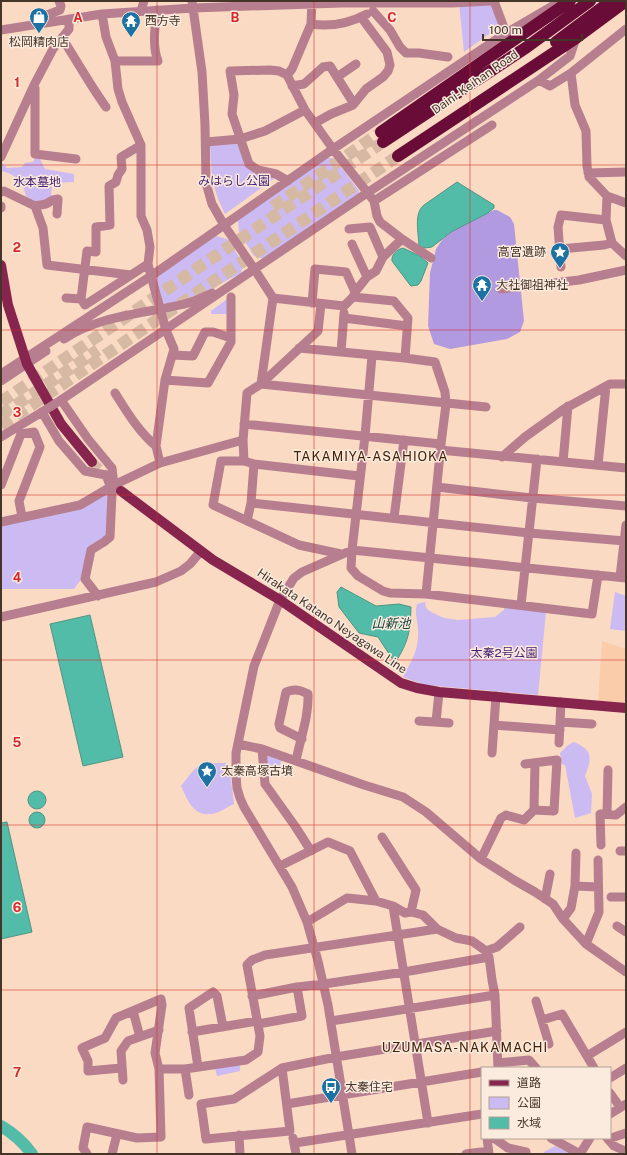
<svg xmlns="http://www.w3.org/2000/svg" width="627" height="1155" font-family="'Public Sans','Noto Sans JP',sans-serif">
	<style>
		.built { fill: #facca9 }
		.green { fill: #ccbaf2 }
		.forest { fill: #b29ae0 }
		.water { fill: #53bca9; stroke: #4f9483 }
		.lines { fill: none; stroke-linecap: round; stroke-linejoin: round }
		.river { stroke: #53bca9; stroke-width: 12 }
		.major-tunnel { stroke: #d6b9a3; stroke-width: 10; stroke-dasharray: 10 5; stroke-linecap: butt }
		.highway-tunnel { stroke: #d6b9a3; stroke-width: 12; stroke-dasharray: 12 6; stroke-linecap: butt }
		.minor { stroke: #b67e8f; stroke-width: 9 }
		.major { stroke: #87254e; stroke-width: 10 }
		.highway { stroke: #6a0c38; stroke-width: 12 }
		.minor-bridge { stroke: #b67e8f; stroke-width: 9 }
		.grid { fill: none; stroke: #d62828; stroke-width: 1; stroke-opacity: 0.55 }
		.labels { text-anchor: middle; stroke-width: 3; stroke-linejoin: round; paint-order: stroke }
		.poi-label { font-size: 12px; fill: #453529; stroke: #fbeade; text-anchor: start }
		.street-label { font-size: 12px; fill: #453529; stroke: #fbeade }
		.park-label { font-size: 12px; fill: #452272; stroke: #fbeade }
		.neighbourhood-label { font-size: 13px; letter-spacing: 1px; fill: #3f2106; stroke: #fbeade }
		.water-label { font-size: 13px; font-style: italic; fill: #0f3f37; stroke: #fbeade }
		.grid-label { font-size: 13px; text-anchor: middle; font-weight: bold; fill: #d62828; stroke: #fbeade; stroke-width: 3; stroke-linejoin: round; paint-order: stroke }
	</style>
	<rect width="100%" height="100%" fill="#fadac2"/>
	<!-- built -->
	<path class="built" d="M602,641L626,649V703L598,701Z"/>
	<!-- green -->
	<path class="green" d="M489,1L503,24L464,52L459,3Z
		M240,142L248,166L275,178L225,214L218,199L212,179L210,146Z
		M327,157L336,160L359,191L358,197L265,259L254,256L239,232L238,220Z
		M35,158L40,159L45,169L74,174V182L52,183L51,199L34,202L26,196C23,182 16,174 1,171V162L7,168L22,167L25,163L33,162Z
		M216,236L227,239L243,263L241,274C227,279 218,286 204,292C191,298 177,302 162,304L156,281L158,274Z
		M227,299L228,314H211V311Z
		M109,491L106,537L89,550L82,578L74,589H1V524L22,521Z
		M615,592L626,596V631L610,629Z
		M425,602L426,608L431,612L444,618L458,620L495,617L504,610V606L546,612L538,695L425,685L403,677C412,660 419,650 418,630C418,621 414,613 417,604Z
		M574,742C593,750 592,758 585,776L592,794L591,813L575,818L565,765L562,764L560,753L568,745Z
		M265,755L282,759L276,776L270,778Z
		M226,763L229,765L234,804C227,807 218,814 210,814C193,816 187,799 181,786C199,763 197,763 226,763Z
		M237,1064L240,1066V1071L217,1076L215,1068Z
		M555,1146L573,1154H544V1152Z"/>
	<!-- forest -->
	<path class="forest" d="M494,210H497L510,217L514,224L524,321L520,332L507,339L450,349L434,344L428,326L430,273L436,249L442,240L451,232Z"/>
	<!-- water -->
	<path class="water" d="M457,182L494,205V208L488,213L451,232L432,247L425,248L419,247C419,234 413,214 424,205Z
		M403,248L420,256L428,263L421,281L418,285L411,286L410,285L392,261C391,255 397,249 403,248Z
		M341,587L376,606L399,604L411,607C410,632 409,641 395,663L378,637L359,633L339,607L337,592Z
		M90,615L123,757L83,766L50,624Z
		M28 800a9 9 0 1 1 18 0a9 9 0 1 1-18 0Z
		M29 820a8 8 0 1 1 16 0a8 8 0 1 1-16 0Z
		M7,822L32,932L1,939V823Z"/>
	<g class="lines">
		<!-- river -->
		<path class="river" d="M1,1126C13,1133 24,1143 32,1154"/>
		<!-- major-tunnel -->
		<path class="major-tunnel" d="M92,462L109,479"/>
		<!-- highway-tunnel -->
		<path class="highway-tunnel" d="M273,207L381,132
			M1,402L383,142
			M1,415L98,350
			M1,426L398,156"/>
		<!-- minor -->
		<path class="minor" d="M494,1L506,33
			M141,11L144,1
			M373,11L390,30L400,47L406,53H419L448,57
			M102,14L106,37L115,61L118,89L122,102L141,145V216L147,230L150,247L148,264L151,276
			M40,23L47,15L60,10L61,6L59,1
			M311,24C330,27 350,23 367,14
			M1,30L102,14L193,8L341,3H453L489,1
			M62,38C77,61 90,85 106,107
			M115,61H158C152,46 155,26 157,10
			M571,73L575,105L586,131L587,166L589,177L607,196L626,203
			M287,75L292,69L311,24L312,1
			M337,77L356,64
			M539,80L550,86L571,73L626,29
			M292,86L304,84L323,67L330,66L354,104
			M35,88V154L76,159
			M315,123L331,114L353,105L366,89L383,77L388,71L390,65L387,52L361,17
			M206,142L240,139L265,131L305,110
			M1,157L34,85L53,49L69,29V19
			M588,173L626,172
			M288,181L276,174L258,170L249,164L232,114L234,95L230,71L270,70L279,71L287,75L305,110L333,149L374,201L377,216L380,222L402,239L431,258
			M1,192L4,191L35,206L43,228L47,265L131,275
			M607,196L606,220L612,243L626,256
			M374,201L492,125
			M1,206V208
			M35,206L46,204L53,200L58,199L57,214
			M349,229L370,227L383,257
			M352,244L367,277
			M560,249L604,245L612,243
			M561,267L558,227L561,215L606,220
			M501,289L579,280L626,270
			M353,297L355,292L367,277L376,271L383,257L402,239
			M66,298L81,299L85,305L148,264
			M273,298L344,306L353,297L394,301L408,318L405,358L435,362L445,392L446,404L441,444L426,594
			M81,299L87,251L96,252V227L110,225L109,186L116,182L118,175L122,169L121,157L141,145
			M312,303L315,269L346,272L355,292
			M344,318L407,326
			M64,339C100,315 143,314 184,304C194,302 203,297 212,293
			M299,348L405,358
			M341,352L344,313
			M173,355L193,356L205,332H213L231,338
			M372,356L365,436L352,550L351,568L358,576L383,591L390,593L426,594L592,614L598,575
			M1,374L151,276L333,149L506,33L561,1
			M165,380L208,383L231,342V297
			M1,381L46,351
			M261,384L486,407
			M261,384L318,331L321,304
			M115,393C127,412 139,432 156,446
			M244,424L441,444
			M1,437L42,412L59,441L85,471L106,475L109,483L113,484
			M243,440L244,461L254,464L251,503L529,533L625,541
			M440,450L626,468
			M502,457L525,437L564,409L610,384H626
			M244,461H221L213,505L299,545L341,554
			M563,462L568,406
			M160,463L156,446L165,380L174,349L166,330
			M254,464L359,476
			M598,465L606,386
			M1,485L21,434L34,432L40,447L19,501L22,517
			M114,485L112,468L88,439L61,400L367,193L539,80L570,56L576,38
			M114,485L160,463L243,440L247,393L261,384L273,298L255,270L224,225L212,204L206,183L205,125L202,72L192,1
			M437,487L532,498L626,506
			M394,518L404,440
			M247,521L251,503
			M1,522L80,505L114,485L112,494L110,537L104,542L91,550L85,579L98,596
			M620,577L626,525
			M521,605L537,459
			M1,617L156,582L181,571L190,564L201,551
			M419,721L449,723
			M436,722L439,692
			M560,722L592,724
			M494,725L560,730
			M559,743L561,702
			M238,744L262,749L364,785L403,797L426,812L481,859L514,880L535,892L553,904L563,919L586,944L626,972
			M262,749L265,784L295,826L311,851
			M492,753L496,696
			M296,761C300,739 309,717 308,694C301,690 294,688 286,692L279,724L280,728L302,739
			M525,764L557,760L554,811L534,810
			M600,814L601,845
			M601,814L616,815L626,807
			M607,814L608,770
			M382,837L416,890L411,912
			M620,851H626
			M481,859L501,818L506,815L524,820L534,810L535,763
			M280,866L328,842L350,851L376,901
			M575,886L598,887
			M611,897H626
			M545,899L550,874
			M393,906L428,1123
			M563,919L571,908L575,886L576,853
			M307,922L347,898L376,901L393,906L405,913L411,912L423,915L437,929L456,938L472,941L486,951L489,957L492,980L495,995L498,1068
			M617,926L626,932
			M586,944L599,912L598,860
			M486,951L497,947L520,927
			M252,996L297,987L324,984L404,972L489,957
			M536,1001L549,1044
			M133,1011L140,1037
			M542,1020L562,1014L594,1068
			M331,1021L495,995
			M258,1024L302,1016L297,987
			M192,1032L257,1021
			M587,1056L626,1032
			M498,1063L529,1060L536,1068
			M198,1067L189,1008L213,992L217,996L223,1027
			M121,1068L88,1071V1061L82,1048L105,1038L116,1018L161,999L162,1005L155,1053L159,1069
			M282,1068L290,1131L206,1139L201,1104L234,1099L282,1068L336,1057L497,1031
			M185,1069L189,1095
			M610,1078L626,1068
			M123,1080L121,1051L128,1041L159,1030
			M610,1093L620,1107
			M287,1104L482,1072
			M610,1114L626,1104
			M239,1135L240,1154
			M293,1138L296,1154
			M487,1138L489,1154
			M494,1138L508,1148L526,1152V1154
			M551,1138L580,1154
			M607,1138L614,1146L623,1150L625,1154
			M608,1139L626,1133
			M295,1143L482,1114
			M87,1154L83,1148L87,1127L137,1138L161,1137L159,1069H185L246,1060L258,1052L260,1036L247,965L252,960L265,955L437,929
			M112,1154L117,1134
			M352,1154L328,1005L318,961L307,922L292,887L244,807L240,798L237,788L236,776V753L254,666L280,600L294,578L302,572L352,550L626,578
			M466,1154L488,1151
			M580,1154L590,1138"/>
		<!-- major -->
		<path class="major" d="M1,265L8,305L27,364L61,424L92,462
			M121,491L213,560L280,600L401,683L417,688L439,692L626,708"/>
		<!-- highway -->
		<path class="highway" d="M556,42L611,1
			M381,132L570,1
			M383,142L527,47L590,1
			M398,156L576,38L626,1"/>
		<!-- minor-bridge -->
		<path class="minor-bridge" d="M151,276L166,330
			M42,412L61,400"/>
	</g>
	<!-- grid -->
	<path class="grid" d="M157,1V1154M314,1V1154M470,1V1154M1,165H626M1,330H626M1,495H626M1,660H626M1,825H626M1,990H626"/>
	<!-- icons -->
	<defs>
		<symbol id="shop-pin" viewBox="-11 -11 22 30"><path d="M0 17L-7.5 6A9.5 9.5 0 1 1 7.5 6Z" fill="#1c72a2" stroke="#fbeade"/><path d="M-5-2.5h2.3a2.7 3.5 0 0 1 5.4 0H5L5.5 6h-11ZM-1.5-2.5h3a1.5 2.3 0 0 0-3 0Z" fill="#fff"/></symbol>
		<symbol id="temple-pin" viewBox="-11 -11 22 30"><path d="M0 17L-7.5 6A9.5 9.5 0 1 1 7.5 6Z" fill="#1c72a2" stroke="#fbeade"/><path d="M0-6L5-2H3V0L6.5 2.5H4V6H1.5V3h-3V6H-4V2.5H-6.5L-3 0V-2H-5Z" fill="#fff"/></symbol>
		<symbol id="sight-pin" viewBox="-11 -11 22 30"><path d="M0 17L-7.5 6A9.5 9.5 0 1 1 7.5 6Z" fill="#1c72a2" stroke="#fbeade"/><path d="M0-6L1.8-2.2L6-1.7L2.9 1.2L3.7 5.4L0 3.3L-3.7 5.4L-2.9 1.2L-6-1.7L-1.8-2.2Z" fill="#fff"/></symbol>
		<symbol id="bus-pin" viewBox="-11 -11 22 30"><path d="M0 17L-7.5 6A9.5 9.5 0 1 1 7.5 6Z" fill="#1c72a2" stroke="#fbeade"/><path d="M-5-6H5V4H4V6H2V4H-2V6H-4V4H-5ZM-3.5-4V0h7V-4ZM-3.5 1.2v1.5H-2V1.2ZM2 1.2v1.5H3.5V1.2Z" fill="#fff"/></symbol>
	</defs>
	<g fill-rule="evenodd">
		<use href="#shop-pin" x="28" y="6" width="22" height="30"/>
		<use href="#temple-pin" x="120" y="10" width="22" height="30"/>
		<use href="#sight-pin" x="549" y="241" width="22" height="30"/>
		<use href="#temple-pin" x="471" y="274" width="22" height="30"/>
		<use href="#sight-pin" x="196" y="760" width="22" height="30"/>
		<use href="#bus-pin" x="320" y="1076" width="22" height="30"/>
	</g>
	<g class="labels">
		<!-- poi labels -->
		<g class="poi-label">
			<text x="145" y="25">西方寺</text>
			<text x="39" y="46" text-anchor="middle">松岡精肉店</text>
			<text x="546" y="256" text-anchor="end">高宮遺跡</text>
			<text x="496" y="289">大社御祖神社</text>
			<text x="221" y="775">太秦高塚古墳</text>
			<text x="345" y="1091">太秦住宅</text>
		</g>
		<!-- street labels -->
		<g class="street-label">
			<text transform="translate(475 82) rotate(-35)" y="4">Daini-Keihan Road</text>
			<text transform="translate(332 621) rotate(34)" y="4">Hirakata Katano Neyagawa Line</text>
		</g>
		<!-- park labels -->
		<g class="park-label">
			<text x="234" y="185">みはらし公園</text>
			<text x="37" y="186">水本墓地</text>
			<text x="504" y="657">太秦2号公園</text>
		</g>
		<!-- neighbourhood labels -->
		<g class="neighbourhood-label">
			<text x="371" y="461">TAKAMIYA-ASAHIOKA</text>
			<text x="465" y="1052">UZUMASA-NAKAMACHI</text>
		</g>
		<!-- water labels -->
		<g class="water-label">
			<text x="391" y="628">山新池</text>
		</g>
	</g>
	<g class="grid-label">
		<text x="78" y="22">A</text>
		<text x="235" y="22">B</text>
		<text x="392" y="22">C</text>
		<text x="17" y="87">1</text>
		<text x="17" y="252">2</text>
		<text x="17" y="417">3</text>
		<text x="17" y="582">4</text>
		<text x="17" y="747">5</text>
		<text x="17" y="912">6</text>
		<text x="17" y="1077">7</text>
	</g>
	<!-- border -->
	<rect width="627" height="1155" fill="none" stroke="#453529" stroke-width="4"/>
	<!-- legend -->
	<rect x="481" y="1067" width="130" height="72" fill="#fbeade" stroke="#b2a296"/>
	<rect x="489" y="1080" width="20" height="6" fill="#87254e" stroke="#b2a296"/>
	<text x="517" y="1087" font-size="12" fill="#453529">道路</text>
	<rect x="489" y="1097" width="20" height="12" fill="#ccbaf2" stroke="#b2a296"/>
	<text x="517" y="1107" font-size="12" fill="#453529">公園</text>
	<rect x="489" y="1117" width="20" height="12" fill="#53bca9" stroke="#b2a296"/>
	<text x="517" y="1127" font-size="12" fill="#453529">水域</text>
	<!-- scale -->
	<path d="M483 34v6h99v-6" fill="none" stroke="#453529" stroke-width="2"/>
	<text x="489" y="34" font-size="12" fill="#453529" stroke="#fbeade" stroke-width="3" paint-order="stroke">100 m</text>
</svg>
